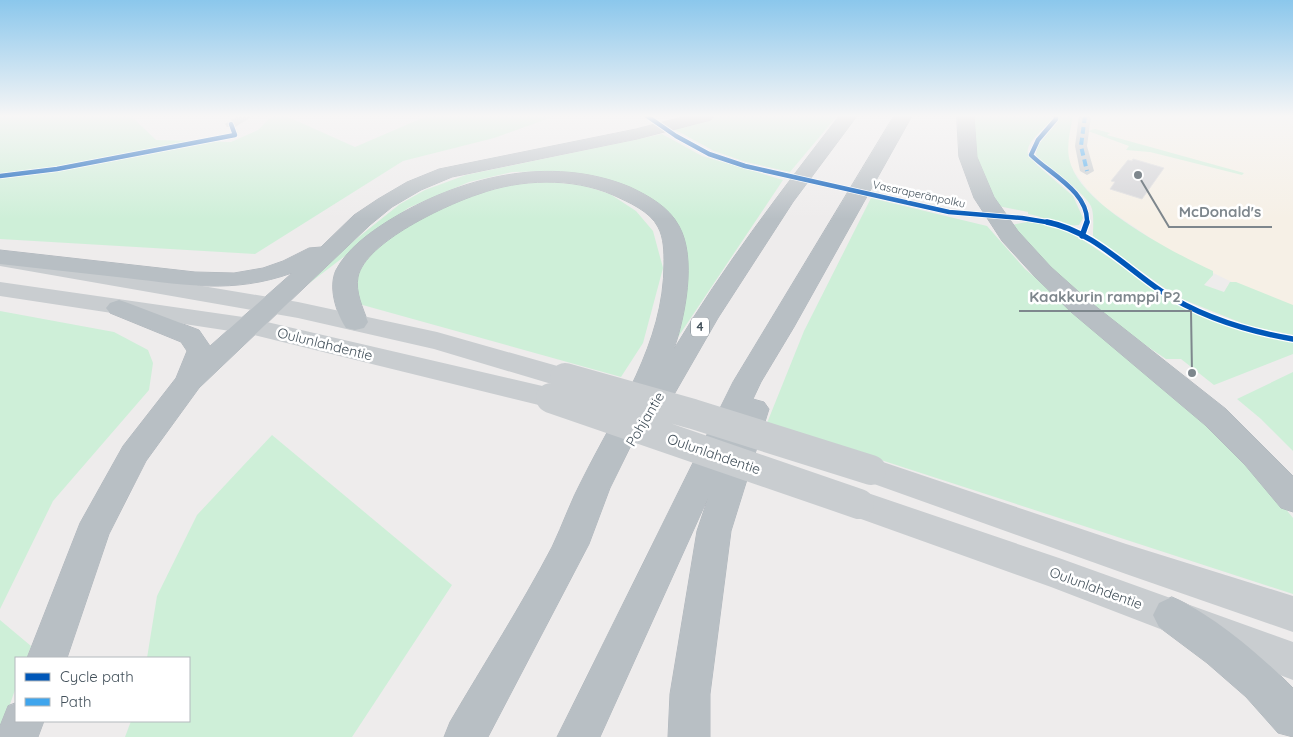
<svg xmlns="http://www.w3.org/2000/svg" width="1293" height="737" font-family="Quicksand,sans-serif">
	<style>
		.commercial { fill: #f6f0e6 }
		.green { fill: #ceefd8 }
		.building { fill: #d4d4d7; stroke: #dfdedf }
		.lines { fill: none; stroke-linecap: round; stroke-linejoin: round }
		.motorway-casing { stroke: #b1b7bd; stroke-width: 1 }
		.minor { fill: #c8ccce; fill-rule: evenodd }
		.secondary { fill: #c9cdd0; fill-rule: evenodd }
		.motorway { fill: #b8bfc4; fill-rule: evenodd }
		.secondary-bridge { stroke: #c9cdd0; stroke-width: 30 }
		.quiet { stroke: #3fa5ed; stroke-width: 4; stroke-dasharray: 7 4; stroke-linecap: butt }
		.cycleway-far1-casing { stroke: #fff; stroke-width: 6 }
		.cycleway-casing { stroke: #fff; stroke-width: 8 }
		.cycleway-far1 { stroke: #0057b8; stroke-width: 4.5 }
		.cycleway { stroke: #0057b8; stroke-width: 5.5 }
		.labels { text-anchor: middle; stroke-width: 5; stroke-linejoin: round; paint-order: stroke }
		.far-street-label { font-size: 11px; fill: #42505a; stroke: #fff }
		.shield { fill: #fff; stroke: #7b848c; stroke-width: 1 }
		.shield-label { font-size: 12px; font-weight: bold; fill: #42505a }
		.street-label { font-size: 14px; fill: #42505a; stroke: #fff }
		.leader { fill: none; stroke: #7e878d; stroke-width: 2 }
		.callout-dot { fill: #7e878d; stroke: #fff; stroke-width: 2 }
		.callout-label { font-size: 15px; text-anchor: middle; font-weight: bold; fill: #7e878d; stroke: #fff; stroke-width: 5; stroke-linejoin: round; paint-order: stroke }
	</style>
	<rect width="100%" height="100%" fill="#eeecec"/>
	<!-- commercial -->
	<path class="commercial" d="M1070,116H1293V307L1234,283L1174,254L1105,207L1087,189L1071,167L1066,149Z"/>
	<!-- green -->
	<path class="green" d="M0,116H131L156,140L231,142L258,130L272,116H286L355,147L427,116H555L494,138L403,161L255,254L0,239Z
		M716,116H837L790,172L746,162L714,151L674,129Z
		M972,116H1052L1053,118C1046,128 1025,142 1028,154L1037,165L1073,196L1083,218L1079,225C1067,228 1042,216 1028,214V212L998,206L977,165Z
		M1058,116H1073C1070,132 1065,149 1071,165C1085,207 1174,253 1213,271V275L1204,285L1224,292L1230,282H1236L1293,305V335L1249,326L1177,297L1095,238L1093,236C1093,228 1094,217 1092,209C1089,194 1047,169 1036,155L1037,146L1059,120Z
		M1095,129L1110,133L1107,135L1244,173L1242,175L1150,152L1126,150L1129,146L1088,131Z
		M662,134L702,156L783,180L674,343L682,236L632,188L596,176L556,171L512,172L469,182L408,208L303,288L325,264L400,204L425,190L466,175Z
		M549,182L582,185L610,194L636,211L653,231L663,268L643,343L621,377L359,304L355,277L371,254L409,223L465,197L515,184Z
		M871,198L987,226L1025,269L1153,377L1251,466L1293,518V594L767,423L804,331Z
		M1033,220L1064,229L1080,238L1172,300L1231,325L1293,342V354L1214,385L1181,359H1166L1120,328L1045,265L1011,225L1027,222L1033,223Z
		M0,311L114,332L148,350L153,363L149,390L53,501L0,609Z
		M1293,372V451L1261,419L1237,399Z
		M272,435L452,585L352,737H125L131,721H189V658H147L157,596L197,515Z
		M0,620L31,646L27,658H16V687L0,733Z"/>
	<!-- building -->
	<path class="building" d="M1133,159L1164,168L1142,199L1110,189L1115,182L1111,181L1128,160L1132,161Z"/>
	<g class="lines">
		<defs>
			<path id="motorway" d="M686,116H714L711,120L637,139L452,177L421,190L392,207L370,225L199,388L146,461L109,534L67,658H27L80,523L123,446L176,378L187,351L181,342L110,313L106,308L110,303L119,300L128,303L199,330L210,346L292,273C233,294 186,285 126,278C84,273 42,269 0,264V250L195,272L234,273L263,268L283,261L309,248L321,247L354,215L378,199L407,182L439,169L636,129Z
				M839,116H857L793,202L718,318L664,412L654,415L647,413L610,488L589,544L488,737H444L450,722C484,664 521,606 552,547C563,524 571,500 583,478C617,410 664,343 664,264C664,252 664,238 658,227C650,211 628,202 613,195C572,177 520,179 479,194C448,204 365,242 358,277C355,292 363,308 368,322L364,328L355,330L346,328C336,313 328,287 336,270C347,249 369,233 388,221C459,177 550,154 630,187C649,196 669,207 679,226C697,258 685,317 674,349C723,267 781,191 839,116Z
				M894,116H912L794,327L761,382L753,399L764,402L769,409L731,531L710,694V737H668L670,694L697,531L708,498L600,737H557L733,382Z
				M957,116H974L977,157L994,197L1018,231L1051,267L1089,301L1226,409L1293,476V512L1281,508L1245,465L1205,425L1071,312L1035,277L1002,241L974,198L959,157Z
				M1172,597C1211,613 1263,657 1293,688V737L1278,733L1246,697L1207,663L1159,627L1153,615L1159,603Z
				M16,703V721H44L38,737H0V726L8,706Z"/>
		</defs>
		<!-- motorway casing -->
		<use href="#motorway" class="motorway-casing"/>
		<!-- minor -->
		<path class="minor" d="M238,116H253L235,127H227L225,124Z
			M1079,116H1091L1087,146L1094,171L1087,175L1080,171L1075,146Z"/>
		<!-- secondary -->
		<path class="secondary" d="M0,252L298,302L437,332L575,371L579,378L575,385L565,388L434,349L298,318L0,266Z
			M0,282L250,318L551,388L561,391L565,398L561,405L551,408L250,334L0,296Z
			M871,458L1126,544L1293,596V632L1126,574L860,479L855,470L860,461Z
			M859,490L1059,558L1293,642V680L1051,587L847,514L842,504L847,494Z"/>
		<!-- motorway -->
		<use href="#motorway" class="motorway"/>
		<!-- secondary-bridge -->
		<path class="secondary-bridge" d="M565,378L693,414L871,470
			M551,398L859,504"/>
		<!-- quiet -->
		<path class="quiet" d="M1085,116L1081,146L1087,171"/>
		<defs>
			<path id="cycleway-far1" d="M647,116L676,136L709,154L745,166L949,212L1022,218L1052,223
				M1056,116V119L1038,140L1031,155C1050,174 1089,192 1087,223
				M0,176L57,169L235,135L231,124"/>
			<path id="cycleway" d="M1047,222C1092,231 1124,266 1161,291C1201,317 1246,331 1293,339
				M1082,236L1087,222"/>
		</defs>
		<!-- cycleway-far1 casing -->
		<use href="#cycleway-far1" class="cycleway-far1-casing"/>
		<!-- cycleway casing -->
		<use href="#cycleway" class="cycleway-casing"/>
		<!-- cycleway-far1 -->
		<use href="#cycleway-far1" class="cycleway-far1"/>
		<!-- cycleway -->
		<use href="#cycleway" class="cycleway"/>
	</g>
	<!-- sky -->
	<linearGradient id="sky" x2="0" y2="1"><stop stop-color="#8bc7ec"/><stop offset="0.53" stop-color="#f7f6f6"/><stop offset="1" stop-color="#f7f6f6" stop-opacity="0"/></linearGradient>
	<rect width="1293" height="219" fill="url(#sky)"/>
	<g class="labels">
		<!-- far-street labels -->
		<g class="far-street-label">
			<text transform="translate(919 194) rotate(12)" y="4">Vasaraperänpolku</text>
		</g>
		<!-- shield labels -->
		<rect class="shield" x="691" y="317.5" width="18" height="19" rx="4"/>
		<g class="shield-label">
			<text x="700" y="331">4</text>
		</g>
		<!-- street labels -->
		<g class="street-label">
			<text transform="translate(325 344) rotate(14)" y="5">Oulunlahdentie</text>
			<text transform="translate(645 419) rotate(-59)" y="5">Pohjantie</text>
			<text transform="translate(714 454) rotate(19)" y="5">Oulunlahdentie</text>
			<text transform="translate(1096 588) rotate(20)" y="5">Oulunlahdentie</text>
		</g>
	</g>
	<!-- callouts -->
	<path class="leader" d="M1138 175L1169 227H1272M1192 373L1191 311H1019"/>
	<g class="callout-dot">
		<circle cx="1138" cy="175" r="5"/>
		<circle cx="1192" cy="373" r="5"/>
	</g>
	<g class="callout-label">
		<text x="1220" y="217">McDonald's</text>
		<text x="1105" y="302">Kaakkurin ramppi P2</text>
	</g>
	<!-- legend -->
	<rect x="15" y="657" width="175" height="65" fill="#ffffff" stroke="#b3b9bd"/>
	<rect x="25" y="673" width="25" height="8" fill="#0057b8" stroke="#b3b9bd"/>
	<text x="60" y="682" font-size="15" fill="#42505a">Cycle path</text>
	<rect x="25" y="698" width="25" height="8" fill="#3fa5ed" stroke="#b3b9bd"/>
	<text x="60" y="707" font-size="15" fill="#42505a">Path</text>
</svg>
